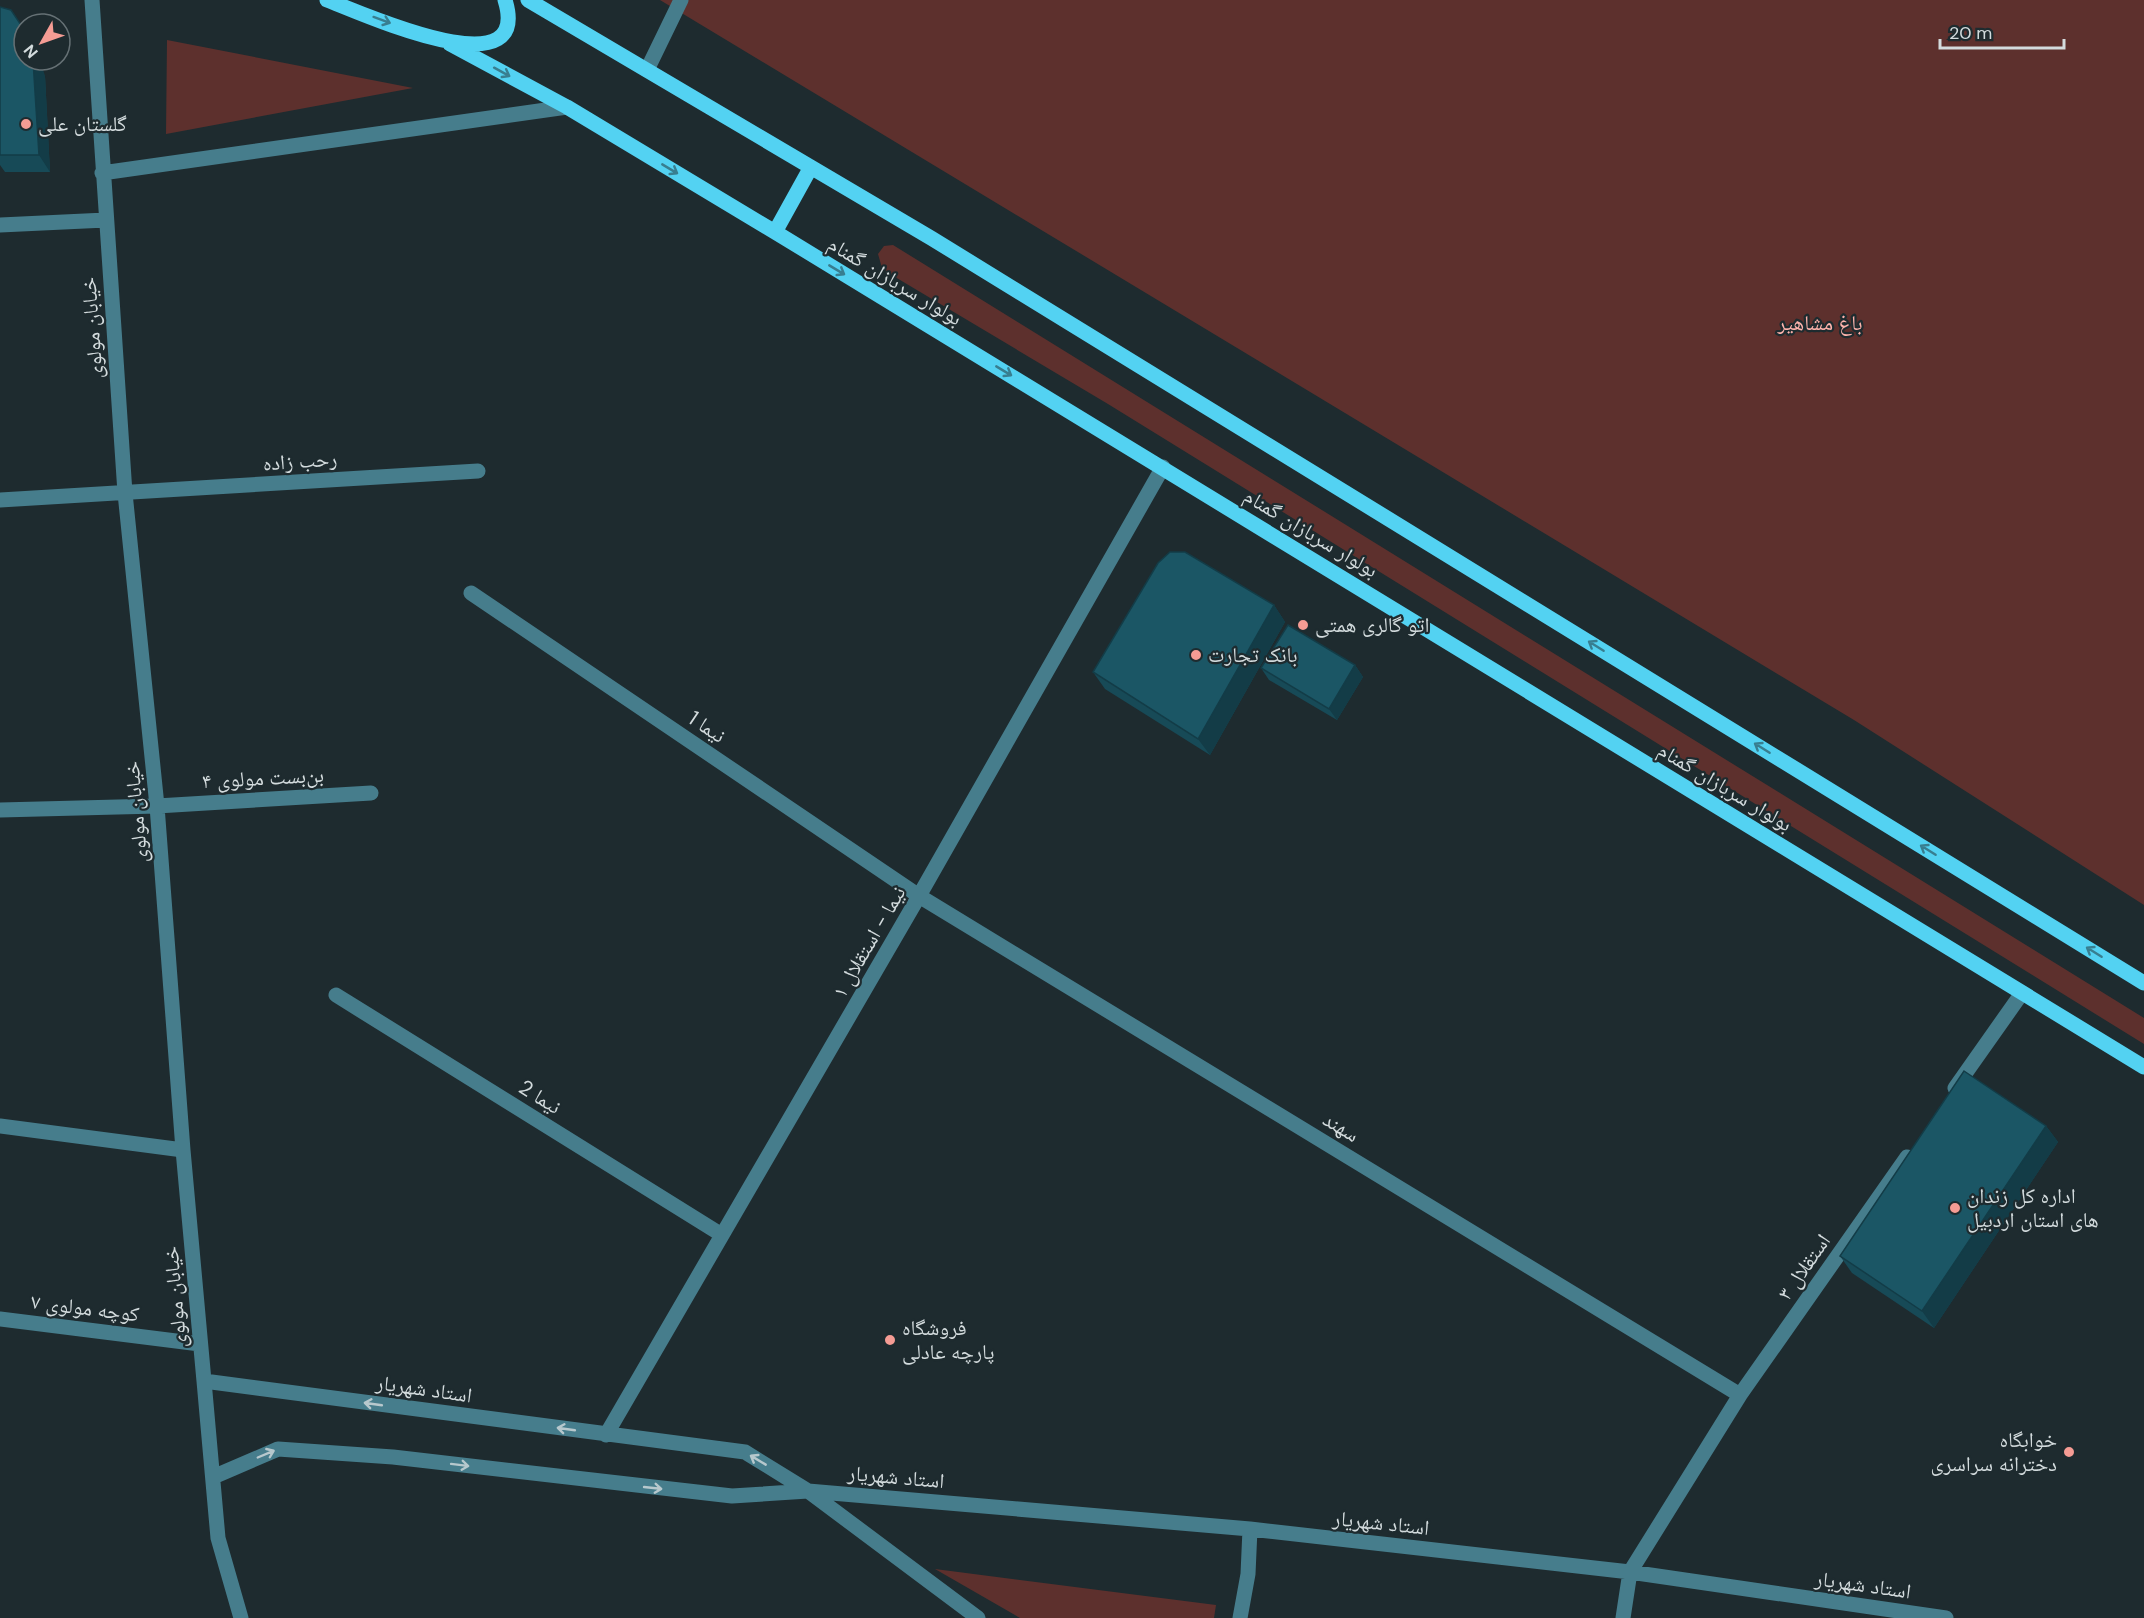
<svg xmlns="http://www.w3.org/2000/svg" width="2144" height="1618" font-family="'DM Sans','Noto Naskh Arabic',sans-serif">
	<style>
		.green { fill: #5d302d }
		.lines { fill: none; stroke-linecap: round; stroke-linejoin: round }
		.minor { stroke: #467d8c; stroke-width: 15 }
		.major { stroke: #53d2f2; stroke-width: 15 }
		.wall { fill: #174a57 }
		.shaded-wall { fill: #133c47 }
		.building { fill: #1b5665; stroke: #133c47; stroke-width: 1.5 }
		.oneway { stroke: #387e90 }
		.oneway2 { stroke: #b7c8cd }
		.poi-dot { fill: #f59c94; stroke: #1e2b2f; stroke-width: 2 }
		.labels { text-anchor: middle; stroke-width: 4.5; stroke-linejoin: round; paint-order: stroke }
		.poi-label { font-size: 21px; fill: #d3dbdd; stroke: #1e2b2f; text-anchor: start }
		.street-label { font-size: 21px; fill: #d3dbdd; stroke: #1e2b2f }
		.park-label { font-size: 21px; fill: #fdb3ac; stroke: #1e2b2f }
	</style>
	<rect width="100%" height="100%" fill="#1e2b2f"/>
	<!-- green -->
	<path class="green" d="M660,0H2144V905L1854,720Z
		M167,40L413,88L166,134Z
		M893,245L2144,1018V1044L1108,404L890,274L882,268L878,254L884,246Z
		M935,1569L1216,1605L1214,1618H1020Z"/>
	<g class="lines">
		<!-- minor -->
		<path class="minor" d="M92,0L125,493L157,806L183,1150L204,1381L218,1538L241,1618
			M647,70L681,0
			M102,173L567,107
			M0,225L106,220
			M0,500L478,471
			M471,593L919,896L1740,1395
			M0,810L157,806L371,793
			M336,995L722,1235
			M1955,1088L2022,993
			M0,1126L183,1150
			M0,1319L200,1344
			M204,1381L745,1452L808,1491L978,1618
			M606,1435L919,896L1163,467
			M213,1477L278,1449L393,1457L732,1496L808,1491L1250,1529L1630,1572L1946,1618
			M1240,1618L1248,1574L1250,1529
			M1623,1618L1630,1572L1740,1395L1907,1157"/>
		<!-- major -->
		<path class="major" d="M327,0C357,11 534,93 505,0
			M528,0L931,238L2144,983
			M450,44L567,107L775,232L2144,1067
			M775,232L811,167"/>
	</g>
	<!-- wall -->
	<path class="wall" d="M0,7L11,10L24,29V60L45,76L50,172H5L0,165Z
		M1274,605L1285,622L1210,755L1105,689L1093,672Z
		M1355,665L1363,677L1337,720L1269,680L1261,668Z
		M2046,1126L2058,1142L1934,1328L1852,1273L1840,1256Z"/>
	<!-- shaded-wall -->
	<path class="shaded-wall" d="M33,60H40L45,76L50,172L39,155Z
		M1274,605L1285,622L1210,755L1198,739Z
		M1355,665L1363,677L1337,720L1329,709Z
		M2046,1126L2058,1142L1934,1328L1922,1311Z"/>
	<!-- building -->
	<path class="building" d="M0,7L11,10L23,28L24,31V60H33L39,155H0Z
		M1170,552H1185L1274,605L1198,739L1093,672L1158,563Z
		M1288,625L1355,665L1329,709L1261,668Z
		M1964,1071L2046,1126L1922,1311L1840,1256Z"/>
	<!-- one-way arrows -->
	<defs><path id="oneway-shaft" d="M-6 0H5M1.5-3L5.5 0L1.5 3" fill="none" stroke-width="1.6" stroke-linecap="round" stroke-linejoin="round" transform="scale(1.5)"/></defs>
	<g class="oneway">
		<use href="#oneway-shaft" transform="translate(382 20) rotate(20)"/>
		<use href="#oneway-shaft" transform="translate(502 72) rotate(29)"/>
		<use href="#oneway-shaft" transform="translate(670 169) rotate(31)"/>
		<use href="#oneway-shaft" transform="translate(837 270) rotate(31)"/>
		<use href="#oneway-shaft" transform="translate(1004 371) rotate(31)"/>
		<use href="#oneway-shaft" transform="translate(1596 646) rotate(-148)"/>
		<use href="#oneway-shaft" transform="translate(1762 748) rotate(-148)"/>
		<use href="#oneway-shaft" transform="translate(1928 850) rotate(-148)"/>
		<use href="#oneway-shaft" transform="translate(2094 952) rotate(-148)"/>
	</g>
	<g class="oneway2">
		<use href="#oneway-shaft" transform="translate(373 1404) rotate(-172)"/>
		<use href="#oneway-shaft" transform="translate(566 1429) rotate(-172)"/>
		<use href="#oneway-shaft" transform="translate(266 1454) rotate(-23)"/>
		<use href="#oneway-shaft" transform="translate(758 1460) rotate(-149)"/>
		<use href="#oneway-shaft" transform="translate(460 1465) rotate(7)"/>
		<use href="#oneway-shaft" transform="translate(653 1488) rotate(6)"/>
	</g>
	<!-- markers -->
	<g class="poi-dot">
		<circle cx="26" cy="124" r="6"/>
		<circle cx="1303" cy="625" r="6"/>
		<circle cx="1196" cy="655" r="6"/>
		<circle cx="1955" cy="1208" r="6"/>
		<circle cx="890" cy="1340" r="6"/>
		<circle cx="2069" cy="1452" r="6"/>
	</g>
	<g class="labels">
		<!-- poi labels -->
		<g class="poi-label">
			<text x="38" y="131">گلستان علی</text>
			<text x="1315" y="632">اتو گالری همتی</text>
			<text x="1208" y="662">بانک تجارت</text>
			<text x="1967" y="1203">اداره کل زندان<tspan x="1967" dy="24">های استان اردبیل</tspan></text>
			<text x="902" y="1335">فروشگاه<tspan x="902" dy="24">پارچه عادلی</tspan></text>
			<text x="2057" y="1447" text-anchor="end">خوابگاه<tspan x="2057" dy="24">دخترانه سراسری</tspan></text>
		</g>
		<!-- street labels -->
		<g class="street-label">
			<text transform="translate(895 281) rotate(31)" y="7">بولوار سربازان گمنام</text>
			<text transform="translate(92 328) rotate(-94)" y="7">خیابان مولوی</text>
			<text transform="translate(300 461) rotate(-4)" y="7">رحب زاده</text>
			<text transform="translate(1311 533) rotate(31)" y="7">بولوار سربازان گمنام</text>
			<text transform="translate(707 727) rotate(34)" y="7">نیما 1</text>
			<text transform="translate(263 778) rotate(-3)" y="7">بن‌بست مولوی ۴</text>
			<text transform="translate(1725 787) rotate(31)" y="7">بولوار سربازان گمنام</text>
			<text transform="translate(136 812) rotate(-95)" y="7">خیابان مولوی</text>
			<text transform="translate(869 942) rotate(-60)" y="7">نیما - استقلال ۱</text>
			<text transform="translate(540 1097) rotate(32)" y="7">نیما 2</text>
			<text transform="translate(1341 1127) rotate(31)" y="7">سهند</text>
			<text transform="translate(1804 1267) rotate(-55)" y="7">استقلال ۳</text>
			<text transform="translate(175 1297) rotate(-95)" y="7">خیابان مولوی</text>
			<text transform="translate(85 1308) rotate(7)" y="7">کوچه مولوی ۷</text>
			<text transform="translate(424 1389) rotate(8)" y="7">استاد شهریار</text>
			<text transform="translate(896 1477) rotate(5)" y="7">استاد شهریار</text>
			<text transform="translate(1381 1523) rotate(6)" y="7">استاد شهریار</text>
			<text transform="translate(1863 1585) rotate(8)" y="7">استاد شهریار</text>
		</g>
		<!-- park labels -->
		<g class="park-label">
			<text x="1820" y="330">باغ مشاهیر</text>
		</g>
	</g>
	<!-- north arrow -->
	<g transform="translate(42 42) rotate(230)"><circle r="28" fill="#1e2b2f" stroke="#667175" stroke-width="1.5"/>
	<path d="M0-4.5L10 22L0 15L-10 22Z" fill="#f59c94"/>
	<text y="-9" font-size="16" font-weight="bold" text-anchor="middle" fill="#d3dbdd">N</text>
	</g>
	<!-- scale -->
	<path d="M1940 39v9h124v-9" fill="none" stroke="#d3dbdd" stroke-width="3"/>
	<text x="1949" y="39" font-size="18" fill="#d3dbdd" stroke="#1e2b2f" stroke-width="4.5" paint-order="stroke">20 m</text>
</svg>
